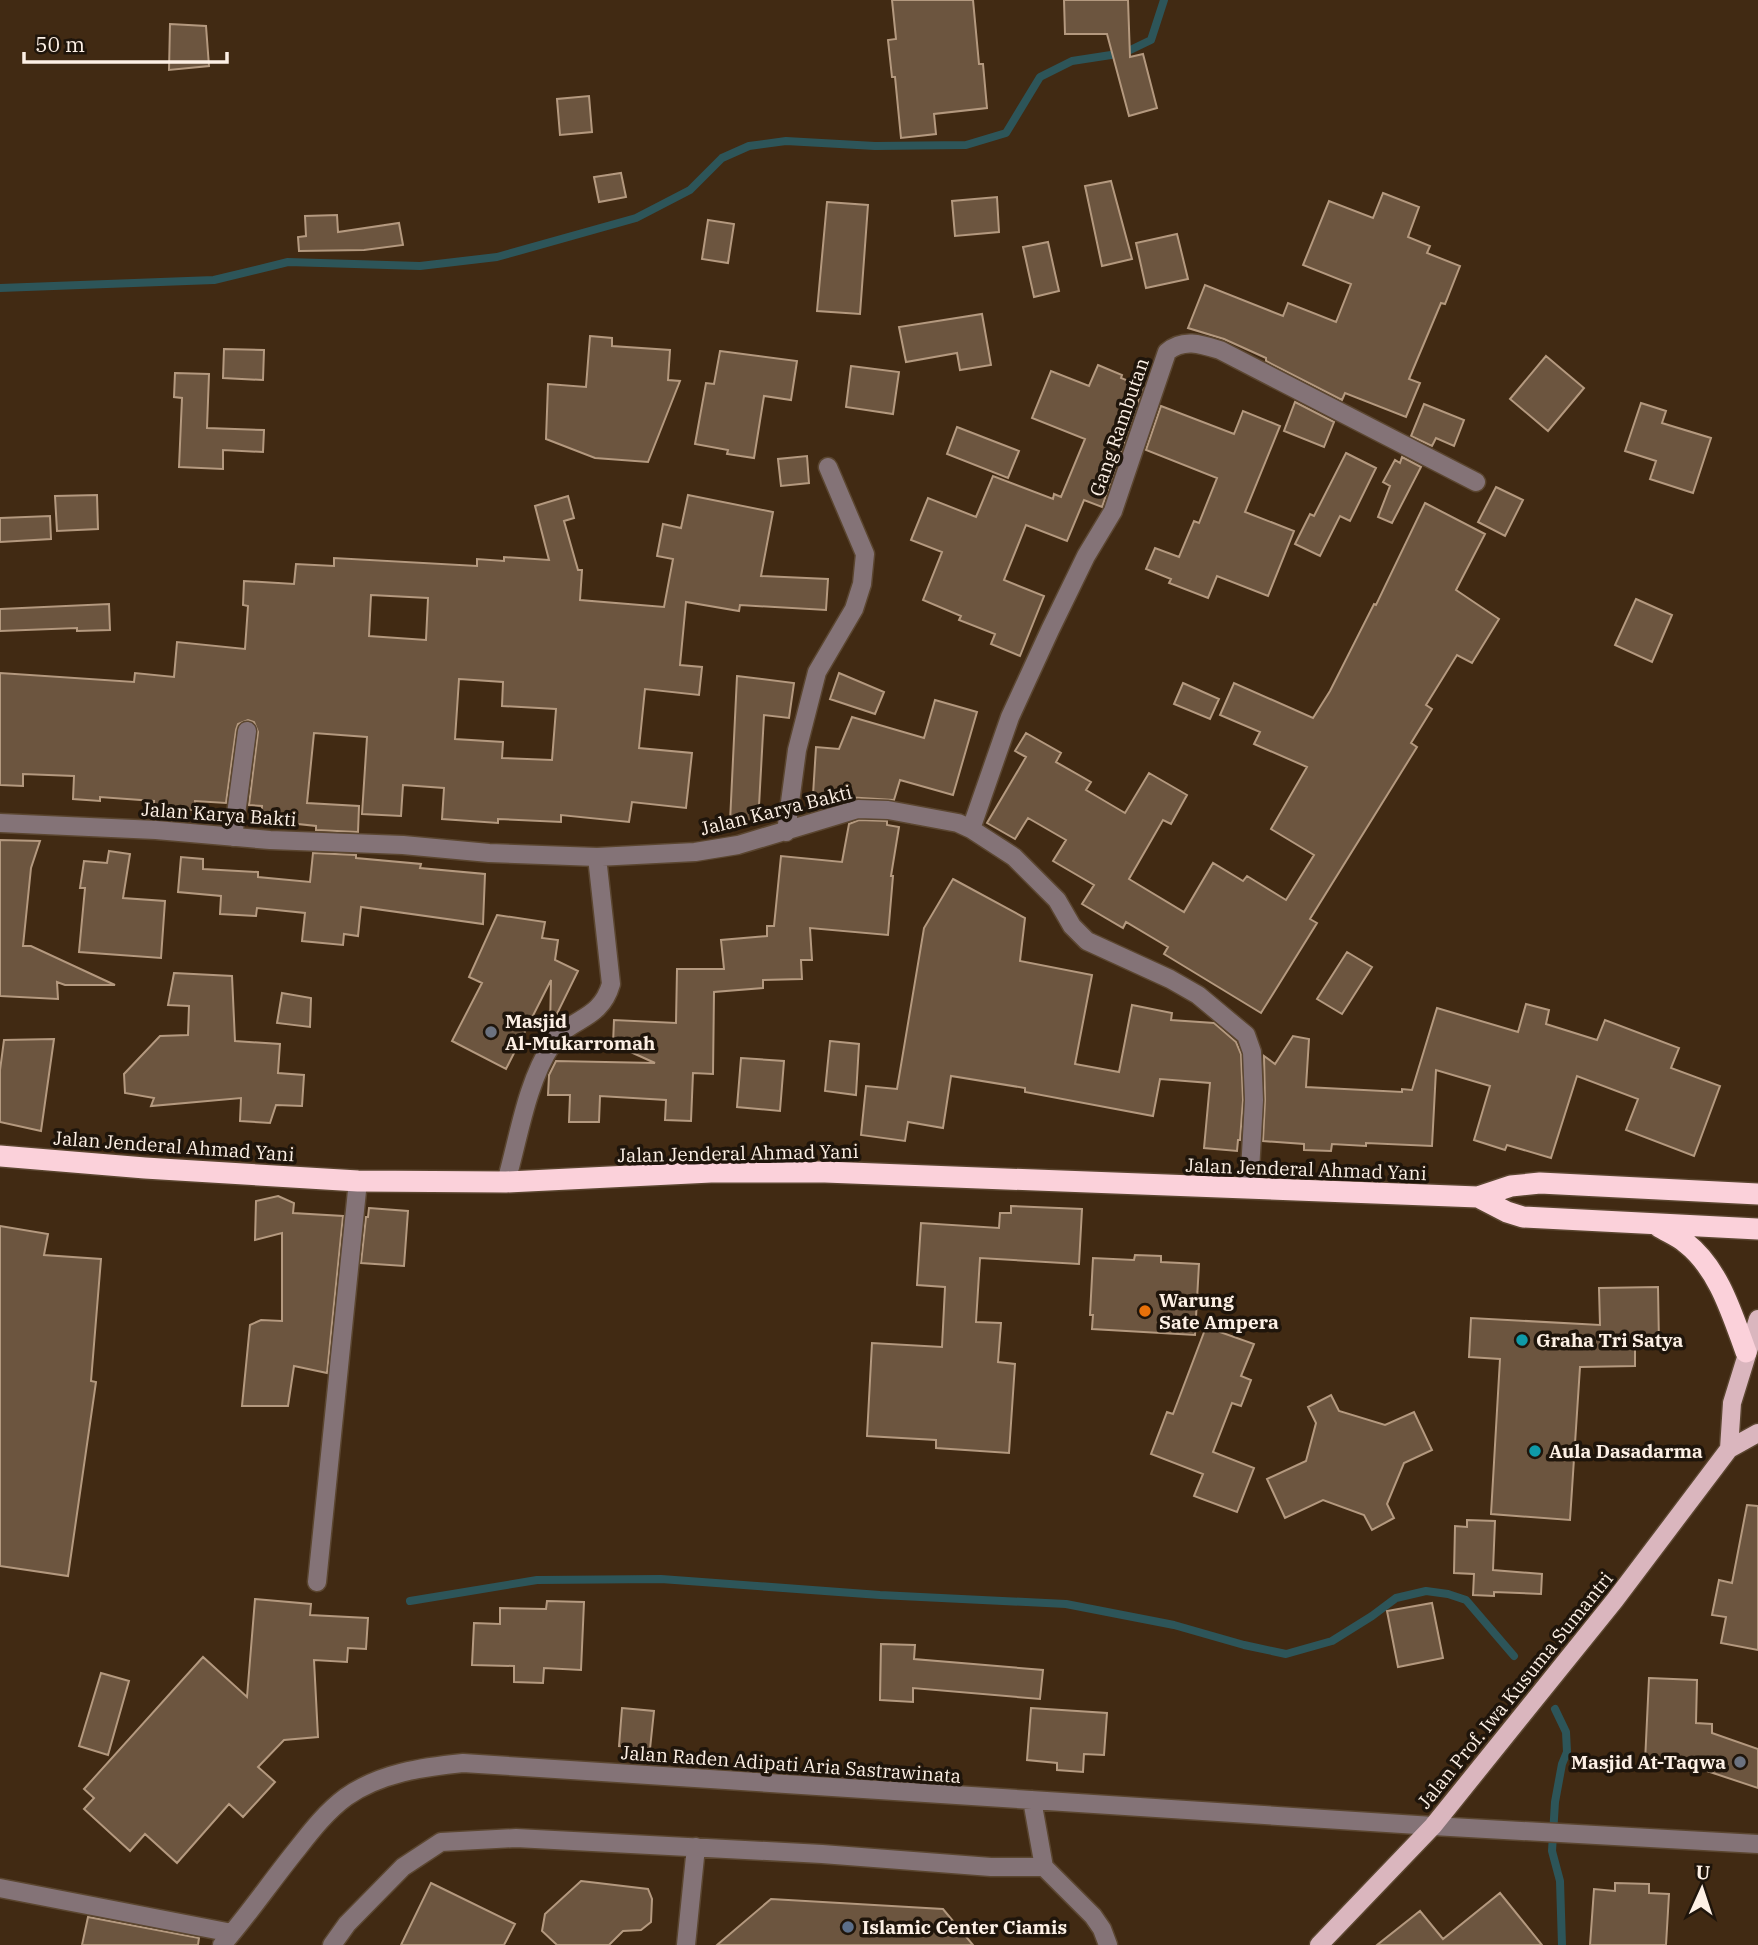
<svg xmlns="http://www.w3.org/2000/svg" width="1758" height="1945" font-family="'IBM Plex Serif',serif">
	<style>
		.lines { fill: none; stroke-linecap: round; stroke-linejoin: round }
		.stream { stroke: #2d5559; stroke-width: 8 }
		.building { fill: #6c553f; stroke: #b4997f; stroke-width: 2; fill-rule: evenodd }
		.minor-casing { stroke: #5b4630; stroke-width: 21 }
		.major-casing { stroke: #5b4630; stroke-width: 21 }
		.highway-casing { stroke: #5b4630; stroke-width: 24 }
		.minor { stroke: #847377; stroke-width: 18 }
		.major { stroke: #dab6be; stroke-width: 18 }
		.highway { stroke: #fbd1da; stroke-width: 21 }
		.worship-dot { fill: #6b7280; stroke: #1f150b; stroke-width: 2.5 }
		.food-dot { fill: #e8710a; stroke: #1f150b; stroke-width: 2.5 }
		.culture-dot { fill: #0f9aa8; stroke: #1f150b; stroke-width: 2.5 }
		.service-dot { fill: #5c6f8a; stroke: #1f150b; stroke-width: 2.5 }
		.labels { text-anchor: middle; stroke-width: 7; stroke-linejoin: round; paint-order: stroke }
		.street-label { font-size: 19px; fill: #fdf0e5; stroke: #1f150b }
		.poi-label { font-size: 19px; font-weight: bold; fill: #fdf0e5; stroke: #1f150b; text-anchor: start }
	</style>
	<rect width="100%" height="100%" fill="#412a13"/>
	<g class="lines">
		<!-- stream -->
		<path class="stream" d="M0,288L214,280L288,262L420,266L497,257L636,218L690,190L722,158L749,146L786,141L875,146L966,145L1006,133L1040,77L1072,61L1124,53L1151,40L1164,0
			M410,1601L537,1580L661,1579L880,1595L1066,1604L1174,1625L1244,1645L1286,1654L1332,1641L1372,1616L1396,1598L1426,1591L1448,1594L1466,1600L1514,1656
			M1555,1709L1566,1732L1567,1752L1562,1764L1555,1802L1552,1851L1560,1881L1562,1945"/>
	</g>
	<!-- building -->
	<path class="building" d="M892,0H973L979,64H983L987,108L934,114L936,134L901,138L895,77H892L888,40L896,39Z
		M1064,0H1128L1130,57L1143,54L1157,108L1129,116L1107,34H1065Z
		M170,24L206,26L209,66L169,70Z
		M589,96L592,132L560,135L557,99Z
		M621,173L626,197L599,202L594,177Z
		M1111,181L1132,259L1102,266L1085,186Z
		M1383,193L1419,207L1408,237L1430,246L1427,253L1460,266L1445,304L1441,303L1409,379L1420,383L1406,417L1345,393L1342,400L1266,361V358L1224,339L1188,328L1205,285L1283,316L1288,303L1336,322L1351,284L1303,265L1329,201L1373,218Z
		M997,197L999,232L955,236L952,201Z
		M827,202L868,205L860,314L817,311Z
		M337,215L338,232L399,223L403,245L364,250L299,251L298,237L306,236L305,216Z
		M708,220L734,224L728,263L702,259Z
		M1177,234L1188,279L1146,288L1136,243Z
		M1048,242L1059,291L1034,297L1023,247Z
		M982,314L991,365L960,370L957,353L906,362L899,327Z
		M590,336L612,338V346L670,350L668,380L680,381L648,462L595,458L546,439L548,384L586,387Z
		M224,349L264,350L263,380L223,378Z
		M720,351L797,361L791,400L764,396L754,458L727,454L728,450L695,444L706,383L714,384Z
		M1546,356L1584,388L1548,431L1510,399Z
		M1098,365L1122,375L1121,378L1143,387L1102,507L1084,500L1067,541L1026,525L1004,580L1044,596L1020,656L991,644L995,634L959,620L961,616L923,600L942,552L911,540L928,498L976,517L993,476L1053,499L1054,494L1061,497L1085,439L1032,418L1051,371L1089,386Z
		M851,366L899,372L893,414L846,407Z
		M175,373L209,374L207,428L264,430L263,452L223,450V469L179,467L182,398L174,397Z
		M1295,402L1334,422L1324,447L1284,431Z
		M1641,403L1666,411L1662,423L1711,438L1693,493L1650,479L1656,461L1625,451Z
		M1424,404L1464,420L1454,446L1436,438L1432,446L1411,436Z
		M1161,406L1234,434L1243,411L1280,426L1245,512L1294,531L1268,596L1217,576L1208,598L1169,583L1171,579L1146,569L1155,548L1179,557L1194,521L1199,523L1217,478L1146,450Z
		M957,427L1019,451L1008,478L947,454Z
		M1346,453L1376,468L1350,521L1340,516L1320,556L1295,544L1310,514L1314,516Z
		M807,456L809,483L781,486L778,459Z
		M1402,457L1421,467L1392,523L1378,517L1390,486L1383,482L1395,460L1400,463Z
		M1496,487L1523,500L1505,536L1478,522Z
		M97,495L98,529L57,531L55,496Z
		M688,495L773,512L761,576L828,579L826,610L740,605L739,611L686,602L680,665L702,667L699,695L645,689L639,748L692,753L686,808L632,802L629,822L561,815V822L498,819V823L442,819L444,788L403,785L401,816L362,814L367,737L314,733L307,803L359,806L358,832L316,830V826L261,820L262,806L249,805L258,732L254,722L248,720L238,724L236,730L226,803L195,801L194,810L154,807V801L100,797V801L73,799L74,776L23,774V786L0,785V673L134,682L135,673L174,677L177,642L245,649L248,606L243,605L244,581L294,584L296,564L334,566V558L477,566V559L504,561V557L549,560L535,506L568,496L574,518L564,521L578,570H582L580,600L664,607L673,559L657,556L663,524L681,528ZM371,595L428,598L426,640L369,636ZM459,679L503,682L502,706L556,709L552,760L502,758L503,742L455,739Z
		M1425,503L1485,534L1456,590L1499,619L1472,663L1457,655L1426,705L1432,709L1411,743L1417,747L1310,919L1317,923L1261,1013L1164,954L1168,947L1126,922L1123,928L1082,904L1094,885L1053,861L1066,840L1028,818L1015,839L987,823L1026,757L1015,751L1026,733L1061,753L1056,762L1091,782L1086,790L1125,813L1149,773L1187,795L1171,824L1163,820L1129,879L1184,912L1213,863L1243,881L1247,876L1286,900L1314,855L1271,829L1307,767L1254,744L1260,732L1220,715L1234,683L1313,718L1330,691L1374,604L1376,605Z
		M50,516L51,539L0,542V518Z
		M1636,599L1672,615L1652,662L1615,645Z
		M109,604L110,630L77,631V628L0,631V609Z
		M839,673L884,692L875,714L830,699Z
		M737,676L794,683L789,718L764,715L758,824L730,822Z
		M1183,683L1219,699L1210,719L1174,704Z
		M935,700L977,712L953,795L900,780L894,800L813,795L816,747L839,749L852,717L924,738Z
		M859,820L887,821V825L899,827L891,876H893L888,935L810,928L812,960H801L802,979L763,980V988L714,992L713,1074L693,1073L691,1121L665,1120L666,1100L600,1096L599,1122H569L570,1095H548L549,1075L556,1061L655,1063L613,1044L614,1020L676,1023L677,969H724L721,940L767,936V926H774L781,856L842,862L849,824Z
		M0,840L40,841L31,868L23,946H31L115,985H65L57,982L58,999L0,996Z
		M109,851L130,854L123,898L165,901L161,958L79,952L85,888H80L84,861L107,863Z
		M313,853L356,855V858L421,864L420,868L485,874L483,924L361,907L358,936L344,934L343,945L302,941L305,913L257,908L256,916L220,914L221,896L178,892L181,857L203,859V869L258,872V877L310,882Z
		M953,879L1025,918L1020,961L1092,975L1075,1064L1119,1072L1132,1005L1172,1013L1171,1020L1214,1023L1236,1042L1241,1054L1243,1100L1240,1140H1238L1237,1151L1204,1148L1210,1083L1160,1079L1153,1116L1025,1092V1088L951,1076L943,1128L908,1122L905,1141L861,1135L866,1086L897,1089L924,928Z
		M497,915L545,922L542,938L558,940L555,960L578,971L550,1028L551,980L506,1069L452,1041L482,983L469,977Z
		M1347,952L1372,967L1342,1014L1317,999Z
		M174,973L232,976L235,1041L280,1044L278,1073L304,1075L302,1106L276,1105L270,1123L240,1121L241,1098L151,1106L154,1098L125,1093L124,1074L160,1036L188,1035L189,1006L168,1005Z
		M282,993L311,998L310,1027L277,1023Z
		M1526,1004L1549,1010L1546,1024L1597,1040L1605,1020L1679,1048L1671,1068L1720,1086L1694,1156L1626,1130L1638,1099L1577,1076L1551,1158L1507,1145L1505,1150L1474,1140L1490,1086L1436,1070L1432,1146L1366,1143V1146L1332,1144L1331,1151L1304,1150V1144L1263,1141L1265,1100L1264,1056L1275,1064L1293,1036L1309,1039L1306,1087L1402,1092V1089L1412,1090L1437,1008L1518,1032Z
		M54,1039L41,1131L0,1122V1070L4,1040Z
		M830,1041L859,1044L856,1095L825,1091Z
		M741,1058L784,1061L780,1111L737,1107Z
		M278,1196L294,1203L293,1213L343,1216L327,1373L294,1366L288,1406H242L250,1325L261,1320L282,1321V1233L255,1240L256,1201Z
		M1011,1206L1082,1209L1079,1264L980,1258L976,1322L1001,1323L998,1362L1015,1364L1009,1453L936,1448V1440L867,1436L872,1343L942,1347L945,1287L917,1285L921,1223L999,1228L1000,1213H1011Z
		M369,1208L408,1211L404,1266L361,1263L366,1217H368Z
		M0,1226L48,1234L44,1255L101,1259L91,1381L96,1382L68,1576L0,1566Z
		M1135,1255L1161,1256V1262L1199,1264L1195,1335L1092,1329L1093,1315H1090L1093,1258L1134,1260Z
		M1658,1287L1659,1344L1635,1345V1366L1580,1367L1570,1520L1491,1514L1500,1359L1469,1357L1471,1318L1600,1325L1599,1288Z
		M1206,1327L1254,1344L1241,1376L1251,1380L1241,1406L1232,1403L1213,1452L1254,1468L1237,1512L1194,1496L1203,1474L1151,1454L1167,1412L1173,1414Z
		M1331,1395L1339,1411L1385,1425L1414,1412L1432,1450L1404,1463L1387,1504L1394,1518L1372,1530L1364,1515L1323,1500L1285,1518L1267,1479L1306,1461L1316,1423L1308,1407Z
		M1747,1505L1758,1506V1650L1721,1643L1726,1617L1712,1615L1719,1580L1732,1583Z
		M1467,1520L1495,1521L1493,1570L1542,1574L1541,1594L1494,1592V1596L1473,1595L1474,1574L1454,1573L1455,1526L1467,1527Z
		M255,1599L311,1604L310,1615L368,1618L366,1649L348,1648L347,1662L314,1660L318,1737L284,1740L258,1767L275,1782L243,1817L229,1804L177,1863L145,1834L130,1851L84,1809L94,1798L84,1789L203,1657L247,1697Z
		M547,1601L584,1602L581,1670L544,1668L543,1683L514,1682V1666L472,1665L474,1623L500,1624V1608L546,1609Z
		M1432,1603L1443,1658L1398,1667L1387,1611Z
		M881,1644L915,1645L914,1659L1043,1670L1040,1699L913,1688V1702L880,1700Z
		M101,1673L129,1681L108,1755L79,1746Z
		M1649,1678L1697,1680L1696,1723L1712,1724V1733L1758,1749V1788L1707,1771L1667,1769V1762H1645Z
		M622,1708L654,1711L650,1749L619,1746Z
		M1031,1708L1107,1713L1104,1755L1084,1754L1083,1772L1057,1770V1763L1027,1760Z
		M581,1881L648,1889L652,1899L651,1922L641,1930L623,1931L609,1945H557L542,1931L545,1914Z
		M431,1883L515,1924L504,1945H401Z
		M1615,1883L1649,1884V1893L1669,1894L1666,1945H1590L1594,1889L1615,1891Z
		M1500,1893L1542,1945H1377L1420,1911L1443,1939Z
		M771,1899L943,1909L973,1945H717Z
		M88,1917L199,1938L198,1945H82Z"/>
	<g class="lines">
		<defs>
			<path id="minor" d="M0,823L156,830L270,840L403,845L489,853L597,857L695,852L738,845L858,809L888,810L958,823L971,829L1014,857L1057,900L1072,926L1087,941L1170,979L1198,995L1246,1035L1252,1052L1254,1100L1249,1189
				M971,829L1010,717L1050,630L1086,556L1113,511L1167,352C1183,338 1201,344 1220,350L1476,482
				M786,832L797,750L817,672L854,609L862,584L865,554L828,467
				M233,837L247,731
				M506,1182C519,1137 526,1084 552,1044C569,1017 600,1022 611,984L597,857
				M317,1582L358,1181
				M1032,1800L1044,1867L1093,1916L1102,1929L1108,1945
				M0,1888L232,1933
				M222,1945C249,1914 272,1880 298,1848C312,1830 327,1811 346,1797C380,1773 423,1767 463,1763L1433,1826L1758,1844
				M332,1945L347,1924L403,1867L441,1842L516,1838L822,1854L991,1867H1044
				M686,1945L696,1847"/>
			<path id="major" d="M1729,1449L1732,1403L1758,1319
				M1319,1945L1433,1826L1615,1600L1729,1449L1758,1433"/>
			<path id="highway" d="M0,1156L145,1168L358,1181L506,1182L711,1172H825L1478,1197L1511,1186L1540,1183L1758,1194
				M1478,1197L1507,1212L1523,1217L1758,1229
				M1658,1226C1667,1232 1678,1236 1686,1243C1719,1269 1732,1314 1746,1352"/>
		</defs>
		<!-- minor casing -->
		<use href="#minor" class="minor-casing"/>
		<!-- major casing -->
		<use href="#major" class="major-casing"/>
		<!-- highway casing -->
		<use href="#highway" class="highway-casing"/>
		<!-- minor -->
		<use href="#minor" class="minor"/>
		<!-- major -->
		<use href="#major" class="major"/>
		<!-- highway -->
		<use href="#highway" class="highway"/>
	</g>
	<!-- markers -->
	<g class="worship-dot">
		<circle cx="491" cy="1032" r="7"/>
		<circle cx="1740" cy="1762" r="7"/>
	</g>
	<circle class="food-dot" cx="1145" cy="1311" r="7"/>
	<g class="culture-dot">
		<circle cx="1522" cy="1340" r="7"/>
		<circle cx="1535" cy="1451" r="7"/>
	</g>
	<circle class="service-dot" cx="848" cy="1927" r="7"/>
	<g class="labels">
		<!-- street labels -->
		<g class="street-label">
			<text transform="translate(1119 427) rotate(-71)" y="7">Gang Rambutan</text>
			<text transform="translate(776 810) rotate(-14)" y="7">Jalan Karya Bakti</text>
			<text transform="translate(219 814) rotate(4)" y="7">Jalan Karya Bakti</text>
			<text transform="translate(174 1146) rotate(4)" y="7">Jalan Jenderal Ahmad Yani</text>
			<text transform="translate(738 1153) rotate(-1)" y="7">Jalan Jenderal Ahmad Yani</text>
			<text transform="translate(1306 1169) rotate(2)" y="7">Jalan Jenderal Ahmad Yani</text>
			<text transform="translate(1515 1690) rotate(-51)" y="7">Jalan Prof. Iwa Kusuma Sumantri</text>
			<text transform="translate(791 1764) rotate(4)" y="7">Jalan Raden Adipati Aria Sastrawinata</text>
		</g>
		<!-- poi labels -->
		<g class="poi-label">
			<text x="505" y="1028">Masjid<tspan x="505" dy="22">Al-Mukarromah</tspan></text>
			<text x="1159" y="1307">Warung<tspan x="1159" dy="22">Sate Ampera</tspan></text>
			<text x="1536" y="1347">Graha Tri Satya</text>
			<text x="1549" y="1458">Aula Dasadarma</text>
			<text x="1726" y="1769" text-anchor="end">Masjid At-Taqwa</text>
			<text x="862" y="1934">Islamic Center Ciamis</text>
		</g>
	</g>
	<!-- north arrow -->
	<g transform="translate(1702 1889) rotate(3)" stroke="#1f150b" stroke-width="5" paint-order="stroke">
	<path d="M0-5L12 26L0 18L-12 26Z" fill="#fdf0e5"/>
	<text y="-10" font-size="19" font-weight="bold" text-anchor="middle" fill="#fdf0e5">U</text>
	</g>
	<!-- scale -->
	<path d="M24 52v10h203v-10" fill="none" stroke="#fdf0e5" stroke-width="3.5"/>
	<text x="35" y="52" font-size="21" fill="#fdf0e5" stroke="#1f150b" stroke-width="5" paint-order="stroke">50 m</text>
</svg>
